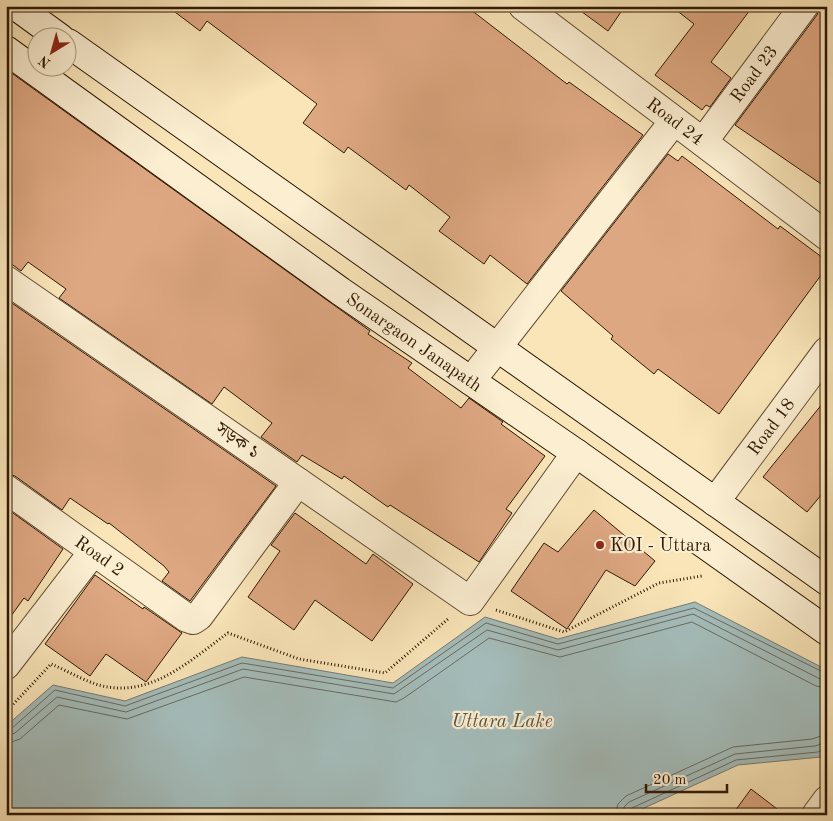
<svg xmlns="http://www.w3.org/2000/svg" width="833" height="821" font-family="'Old Standard TT','Noto Serif Bengali',serif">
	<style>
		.water { fill: #a4bcba; stroke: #757b70 }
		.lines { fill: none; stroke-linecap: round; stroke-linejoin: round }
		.shore { stroke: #6a6a5e; stroke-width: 1 }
		.building { fill: #dda781; stroke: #2f1902 }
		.minor-casing { stroke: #624c30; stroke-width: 30 }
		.secondary-casing { stroke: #2f1902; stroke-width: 30 }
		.path { stroke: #2f1902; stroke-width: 3; stroke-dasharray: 1 2.5; stroke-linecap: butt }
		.minor { stroke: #fbeed1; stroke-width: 28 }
		.secondary { stroke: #fbeed1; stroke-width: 28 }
		.poi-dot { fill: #8f2418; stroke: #fbeed1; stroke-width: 2 }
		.labels { text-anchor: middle; stroke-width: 4.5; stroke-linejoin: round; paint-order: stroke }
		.street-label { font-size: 18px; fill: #2f1902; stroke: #fbeed1 }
		.poi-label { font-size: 18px; fill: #2f1902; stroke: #fbeed1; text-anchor: start }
		.water-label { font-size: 19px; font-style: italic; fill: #585242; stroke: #fbeed1 }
	</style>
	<rect width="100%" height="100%" fill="#f9e5b8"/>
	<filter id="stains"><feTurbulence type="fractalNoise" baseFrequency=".004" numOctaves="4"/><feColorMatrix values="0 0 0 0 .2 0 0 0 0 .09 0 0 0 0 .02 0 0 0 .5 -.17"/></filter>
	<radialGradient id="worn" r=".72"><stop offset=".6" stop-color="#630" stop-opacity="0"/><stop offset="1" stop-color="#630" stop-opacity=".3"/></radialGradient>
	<!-- water -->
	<path class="water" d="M695,602L827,670V751L821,757L738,765L629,815H6V726L53,685L125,701L242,657L393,683L485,617L558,639Z"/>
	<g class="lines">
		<!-- shore -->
		<path class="shore" d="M6,730L11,729L55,690L125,706L242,663L393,688L486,623L558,644L694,608L827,674
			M6,736L15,733L57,697L126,712L243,669L394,694L487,630L558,650L693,614L820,679L827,680
			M6,744L20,739L59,705L127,719L244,677L396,702L404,698L489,638L560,657L692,622L816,686L827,688
			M615,815L618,804L626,796L733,747L812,739L827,734
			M623,815L624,807L629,802L735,754L815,746L827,742
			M629,815L632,808L736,760L818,752L827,748"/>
	</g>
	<!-- building -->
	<path class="building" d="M167,6H466L567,84L569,82L643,135L527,284L490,255L484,264L439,231L450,217L409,185L406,190L348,147L344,153L303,123L317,104L207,21L200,31Z
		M574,6H625L608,31Z
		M671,6H753L711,62L731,78L710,107L706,105L702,110L655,75L694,24Z
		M819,6H827V188L735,125L817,15Z
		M6,69L370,331L368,334L412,363L408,368L461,408L469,398L503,422L501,424L545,456L506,509L512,513L479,562L390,505L388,507L344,476L342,479L302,455L297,462L261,437L272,423L224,387L212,404L59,298L66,289L28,262L21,271L6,260Z
		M668,154L678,161L682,156L778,229L780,226L827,261V267L719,414L658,369L654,374L611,339L613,336L561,291Z
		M6,299L276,486L190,601L162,581L169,572L164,566L109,523L108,524L70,498L62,510L15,476L6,474Z
		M827,398V488L807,512L763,477Z
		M6,508L63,549L28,601L24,598L6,623Z
		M594,510L655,561L635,586L606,570L567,629L511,591L544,543L558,552Z
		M295,513L366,564L373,554L413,584L372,641L315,600L294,630L248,597L280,551L271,545Z
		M95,575L143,609L144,607L182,633L146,682L106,654L90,676L45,644Z
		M751,789L785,815H732Z"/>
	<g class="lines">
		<defs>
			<g id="minor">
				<path id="s1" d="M523,6L827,236"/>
				<path id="s2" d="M703,142L804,6"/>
				<path d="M6,280L470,601L576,453"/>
				<path d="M471,381L674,121"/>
				<path id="s3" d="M6,489L187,618L193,620L199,616L298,482"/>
				<path id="s4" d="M715,502L827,351"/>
				<path d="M6,665L93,552"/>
				<path d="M816,815L827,800"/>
			</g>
			<g id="secondary">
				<path d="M16,6L60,38"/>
				<path d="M68,43L827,581"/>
				<path id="s5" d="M6,50L340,291L576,453L827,631"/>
			</g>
		</defs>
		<!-- minor casing -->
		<use href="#minor" class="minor-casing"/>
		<!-- secondary casing -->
		<use href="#secondary" class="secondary-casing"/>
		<!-- path -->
		<path class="path" d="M496,610L564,632L659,583L702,576
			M6,712L51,664C68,671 91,685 108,687C155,695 193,658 228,633L299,659L385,673L448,619"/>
		<!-- minor -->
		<use href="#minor" class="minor"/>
		<!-- secondary -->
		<use href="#secondary" class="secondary"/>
	</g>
	<!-- markers -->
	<circle class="poi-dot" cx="600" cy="545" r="5"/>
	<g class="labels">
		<!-- street labels -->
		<g class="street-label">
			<text dy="6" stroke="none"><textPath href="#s2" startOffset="85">Road 23</textPath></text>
			<text dy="6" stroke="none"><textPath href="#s1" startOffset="191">Road 24</textPath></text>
			<text dy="6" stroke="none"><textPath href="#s5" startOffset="502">Sonargaon Janapath</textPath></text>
			<text dy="6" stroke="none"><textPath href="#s4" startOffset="94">Road 18</textPath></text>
			<text transform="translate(238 440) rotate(35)" y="6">সড়ক ১</text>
			<text dy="6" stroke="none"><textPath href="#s3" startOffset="115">Road 2</textPath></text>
		</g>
		<!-- poi labels -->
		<g class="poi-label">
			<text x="610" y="551">KOI - Uttara</text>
		</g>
		<!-- water labels -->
		<g class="water-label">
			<text x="502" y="727">Uttara Lake</text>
		</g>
	</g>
	<!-- margin -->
	<rect width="833" height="821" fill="none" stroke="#f9e5b8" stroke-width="25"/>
	<rect x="8" y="8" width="818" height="806" fill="none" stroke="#2f1902" stroke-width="2.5"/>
	<rect x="12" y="12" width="808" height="796" fill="none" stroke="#2f1902"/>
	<!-- north arrow -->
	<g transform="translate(52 52) rotate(217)"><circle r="24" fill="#fbeed1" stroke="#a9997e"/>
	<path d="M0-4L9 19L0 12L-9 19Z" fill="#8f2418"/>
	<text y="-8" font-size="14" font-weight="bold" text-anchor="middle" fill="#2f1902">N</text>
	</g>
	<!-- scale -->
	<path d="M646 784v8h81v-8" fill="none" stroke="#2f1902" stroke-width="2.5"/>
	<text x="653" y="784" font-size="15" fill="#2f1902" stroke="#fbeed1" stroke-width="4" paint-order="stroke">20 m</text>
	<rect width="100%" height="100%" filter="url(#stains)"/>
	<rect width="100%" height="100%" fill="url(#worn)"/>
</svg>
